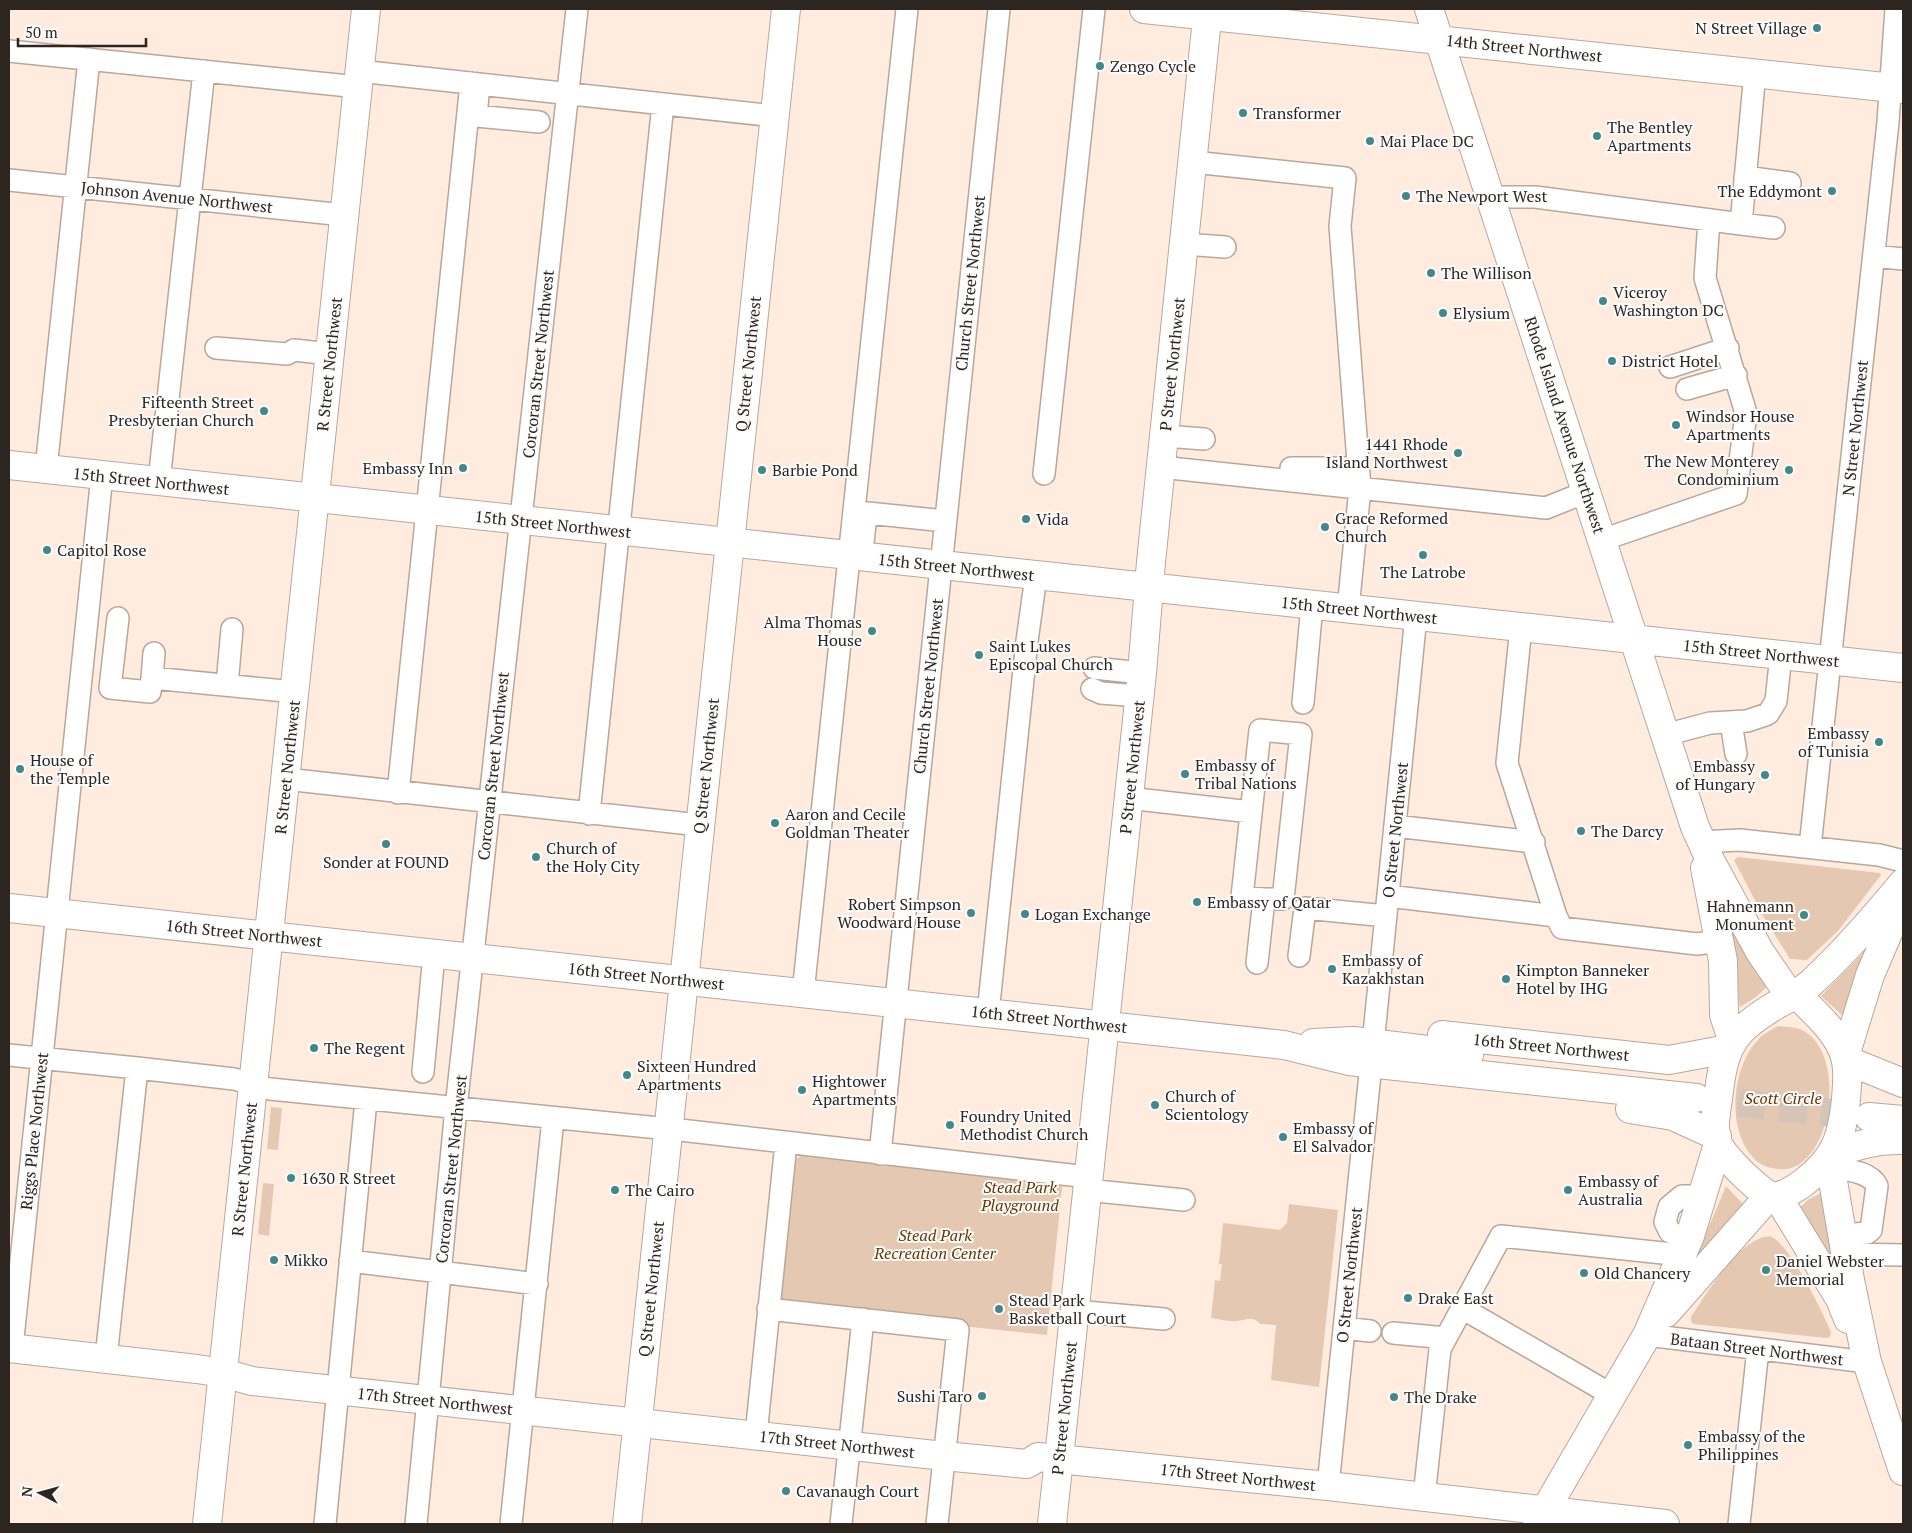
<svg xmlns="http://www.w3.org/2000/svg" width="1912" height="1533" font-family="'PT Serif',serif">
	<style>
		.green { fill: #e4c8b2 }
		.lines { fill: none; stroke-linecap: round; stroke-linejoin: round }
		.major-tunnel { stroke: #d5c4b8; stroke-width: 28; stroke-dasharray: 28 14; stroke-linecap: butt }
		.minor-casing { stroke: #b9a79a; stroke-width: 24 }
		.major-casing { stroke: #b9a79a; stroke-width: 30 }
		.minor { stroke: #fff; stroke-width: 21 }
		.major { stroke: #fff; stroke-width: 28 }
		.poi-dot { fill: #418988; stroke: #fdfdfd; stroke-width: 2 }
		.labels { text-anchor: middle; stroke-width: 4; stroke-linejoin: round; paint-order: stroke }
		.poi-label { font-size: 16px; fill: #2c2520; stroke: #fdfdfd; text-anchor: start }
		.street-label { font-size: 16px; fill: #2c2520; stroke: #fdfdfd }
		.park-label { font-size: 16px; font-style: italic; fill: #683600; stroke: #fdfdfd }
	</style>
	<rect width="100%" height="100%" fill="#ffecde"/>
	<!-- green -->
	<path class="green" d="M1738,857L1880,873L1881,875L1838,931L1807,960L1790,959L1762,914L1734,860Z
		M1729,931L1734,932L1769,985L1756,997L1740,1007Z
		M1872,944L1842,1015L1821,996Z
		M1778,1026C1787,1027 1797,1027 1804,1031C1851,1058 1829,1184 1772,1168C1763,1166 1757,1163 1751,1155C1727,1127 1732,1068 1757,1041C1762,1034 1771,1030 1778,1026Z
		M271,1107L282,1108L278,1150L267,1149Z
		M808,1151L1063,1178L1047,1335L773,1306L790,1163Z
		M263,1183L274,1184L269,1236L258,1234Z
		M1726,1186L1743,1204L1696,1257Z
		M1827,1190L1836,1264L1798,1209L1809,1199Z
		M1289,1204L1338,1210L1319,1387L1271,1380L1276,1325L1260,1324C1253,1315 1246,1320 1237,1321C1229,1322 1219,1319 1211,1318L1215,1280L1220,1281L1222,1264H1219L1223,1223L1280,1230L1287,1223Z
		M1770,1236C1790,1244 1822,1311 1831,1332L1830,1337L1827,1338L1693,1324L1691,1321V1317C1707,1293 1739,1238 1770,1236Z"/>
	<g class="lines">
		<!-- major-tunnel -->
		<path class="major-tunnel" d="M1696,1098L1868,1117"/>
		<defs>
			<path id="minor" d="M9,51L358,87
				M359,71L775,116
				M478,95L476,116L539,122
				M1193,162L1345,178L1340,226L1360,488L1348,609
				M1745,177L1790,183
				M9,180L344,215
				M1490,197H1535L1741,224L1755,72
				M1741,224L1774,228
				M1184,244L1225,247
				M1874,256L1903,259
				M216,348L287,354L294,350L330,354
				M1670,367L1728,348
				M1687,389L1736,375
				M1165,436L1204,439
				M1161,467L1546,508L1586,492
				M1291,468H1358
				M46,469L89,59
				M1044,474L1094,9
				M159,481L204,71
				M1602,540L1736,494L1746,413L1705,278L1709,220
				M863,542L866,516L868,513L945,521
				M118,618L110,688L150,692L152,678L295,692
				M1521,627L1507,763L1556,916L1562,928L1697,944L1719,941
				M1094,668L1142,673
				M152,678L154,653
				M227,685L232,629
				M1092,689L1101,693L1139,696
				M1303,703L1312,605
				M1731,722L1736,754
				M1665,735L1710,723L1747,721L1768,714L1776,701L1781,655
				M286,779L699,825
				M398,793L471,83
				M1128,798L1251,812
				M589,814L663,104
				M1395,826L1534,842
				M1700,842L1740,840L1879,855L1903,861
				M1810,847L1888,122L1896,9
				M1388,896L1556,916
				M1299,956L1305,908L1386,916
				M1257,963L1264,899L1242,897L1260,730L1301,734L1283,899H1264
				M803,993L907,9
				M988,1013L1027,641L1036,576
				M1373,1044L1416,616
				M9,1055L137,1068L106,1358
				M137,1068L234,1079L270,1089L689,1131L1088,1177
				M423,1072L434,954
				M880,1154L999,9
				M1832,1168C1846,1170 1870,1171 1877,1186L1871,1230L1867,1233L1842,1235
				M1087,1190L1184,1200
				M1688,1240L1670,1232L1665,1222L1669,1207L1682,1196H1702
				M1846,1254L1903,1255
				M350,1261L537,1284
				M1462,1308L1612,1395
				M768,1309L958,1330L937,1524
				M1075,1311L1164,1319
				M1344,1328L1370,1331
				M1393,1333L1446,1338
				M1647,1335L1867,1362
				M12,1348L102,475
				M756,1435L786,1143
				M1328,1486L1371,1064
				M1424,1497L1440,1349L1501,1236L1682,1255
				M325,1524L366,1100
				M416,1524L456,1108L577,9
				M511,1524L553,1119
				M841,1524L863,1319
				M1739,1524L1758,1349"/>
			<path id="major" d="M1144,9L1903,89
				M1429,9L1695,827L1711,862L1760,952L1791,997
				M9,465L1903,668
				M1705,868L1723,961L1724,1015L1733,1042
				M9,908L1284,1045L1349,1061L1696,1098
				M1797,995C1815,1013 1838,1032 1845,1057C1849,1071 1847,1084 1846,1099C1842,1137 1836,1158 1803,1183C1796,1188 1786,1195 1777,1196C1766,1197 1753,1183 1745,1176C1736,1167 1724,1156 1718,1144C1712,1133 1716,1112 1718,1099C1724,1047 1730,1033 1776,1005C1789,998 1800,993 1811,983C1845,952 1874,918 1903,883
				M1442,1035L1669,1060L1728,1049
				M1313,1043L1353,1041L1469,1055
				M1845,1056L1870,975L1903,898
				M1846,1060L1903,1083
				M1630,1109L1673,1116L1717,1136
				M1869,1117L1903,1120
				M1831,1155C1854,1145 1877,1139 1903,1140
				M1829,1158L1850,1280L1867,1362L1903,1471
				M1777,1196L1840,1299L1848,1319
				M1666,1313L1770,1195
				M9,1348L197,1369L223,1373L252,1381L944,1456L1027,1464L1038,1457L1328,1486L1665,1524
				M207,1524L366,9
				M627,1524L786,9
				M1052,1524L1142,673L1151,562L1208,9
				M1537,1524L1647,1335L1690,1236L1718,1144"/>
		</defs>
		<!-- minor casing -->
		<use href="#minor" class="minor-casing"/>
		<!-- major casing -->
		<use href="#major" class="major-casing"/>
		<!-- minor -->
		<use href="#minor" class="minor"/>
		<!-- major -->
		<use href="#major" class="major"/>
	</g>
	<!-- markers -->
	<g class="poi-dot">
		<circle cx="1817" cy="28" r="5"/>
		<circle cx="1100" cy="66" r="5"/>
		<circle cx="1243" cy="113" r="5"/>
		<circle cx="1597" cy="136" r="5"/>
		<circle cx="1370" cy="141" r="5"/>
		<circle cx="1832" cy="191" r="5"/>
		<circle cx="1406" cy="196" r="5"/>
		<circle cx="1431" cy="273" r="5"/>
		<circle cx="1603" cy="301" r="5"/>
		<circle cx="1443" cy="313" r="5"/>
		<circle cx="1612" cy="361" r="5"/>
		<circle cx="264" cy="411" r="5"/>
		<circle cx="1676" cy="425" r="5"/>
		<circle cx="1458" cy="453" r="5"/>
		<circle cx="463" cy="468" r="5"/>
		<circle cx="762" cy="470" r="5"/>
		<circle cx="1789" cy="470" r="5"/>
		<circle cx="1026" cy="519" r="5"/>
		<circle cx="1325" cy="527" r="5"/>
		<circle cx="47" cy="550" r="5"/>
		<circle cx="1423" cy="555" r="5"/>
		<circle cx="872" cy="631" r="5"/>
		<circle cx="979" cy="655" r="5"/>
		<circle cx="1879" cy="742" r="5"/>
		<circle cx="20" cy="769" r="5"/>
		<circle cx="1185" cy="774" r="5"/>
		<circle cx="1765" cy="775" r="5"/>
		<circle cx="775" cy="823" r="5"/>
		<circle cx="1581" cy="831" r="5"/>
		<circle cx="386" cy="844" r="5"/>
		<circle cx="536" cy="857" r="5"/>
		<circle cx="1197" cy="902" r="5"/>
		<circle cx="971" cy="913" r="5"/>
		<circle cx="1025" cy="914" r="5"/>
		<circle cx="1804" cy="915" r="5"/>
		<circle cx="1332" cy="969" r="5"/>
		<circle cx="1506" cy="979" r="5"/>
		<circle cx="314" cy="1048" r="5"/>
		<circle cx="627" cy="1075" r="5"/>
		<circle cx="802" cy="1090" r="5"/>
		<circle cx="1155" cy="1105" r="5"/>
		<circle cx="950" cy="1125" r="5"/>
		<circle cx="1283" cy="1137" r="5"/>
		<circle cx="291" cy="1178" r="5"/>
		<circle cx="615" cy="1190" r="5"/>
		<circle cx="1568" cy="1190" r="5"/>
		<circle cx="274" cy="1260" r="5"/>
		<circle cx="1766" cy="1270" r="5"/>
		<circle cx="1584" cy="1273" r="5"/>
		<circle cx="1408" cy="1298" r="5"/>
		<circle cx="999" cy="1309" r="5"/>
		<circle cx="982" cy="1396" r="5"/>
		<circle cx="1394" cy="1397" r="5"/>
		<circle cx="1688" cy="1445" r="5"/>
		<circle cx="786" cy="1491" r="5"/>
	</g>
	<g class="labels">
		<!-- poi labels -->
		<g class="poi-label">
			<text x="1807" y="34" text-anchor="end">N Street Village</text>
			<text x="1110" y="72">Zengo Cycle</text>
			<text x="1253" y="119">Transformer</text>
			<text x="1607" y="133">The Bentley<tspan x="1607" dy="18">Apartments</tspan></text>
			<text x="1380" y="147">Mai Place DC</text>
			<text x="1822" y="197" text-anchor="end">The Eddymont</text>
			<text x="1416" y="202">The Newport West</text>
			<text x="1441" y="279">The Willison</text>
			<text x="1613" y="298">Viceroy<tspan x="1613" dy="18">Washington DC</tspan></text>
			<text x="1453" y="319">Elysium</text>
			<text x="1622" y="367">District Hotel</text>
			<text x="254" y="408" text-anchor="end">Fifteenth Street<tspan x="254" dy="18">Presbyterian Church</tspan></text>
			<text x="1686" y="422">Windsor House<tspan x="1686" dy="18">Apartments</tspan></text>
			<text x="1448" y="450" text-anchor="end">1441 Rhode<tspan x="1448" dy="18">Island Northwest</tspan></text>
			<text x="1779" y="467" text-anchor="end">The New Monterey<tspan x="1779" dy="18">Condominium</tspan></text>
			<text x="453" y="474" text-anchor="end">Embassy Inn</text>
			<text x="772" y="476">Barbie Pond</text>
			<text x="1335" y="524">Grace Reformed<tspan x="1335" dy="18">Church</tspan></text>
			<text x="1036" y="525">Vida</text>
			<text x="57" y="556">Capitol Rose</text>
			<text x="1423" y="578" text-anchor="middle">The Latrobe</text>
			<text x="862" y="628" text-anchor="end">Alma Thomas<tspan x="862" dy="18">House</tspan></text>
			<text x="989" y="652">Saint Lukes<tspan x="989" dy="18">Episcopal Church</tspan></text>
			<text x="1869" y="739" text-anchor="end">Embassy<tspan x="1869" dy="18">of Tunisia</tspan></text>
			<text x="30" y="766">House of<tspan x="30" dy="18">the Temple</tspan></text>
			<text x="1195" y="771">Embassy of<tspan x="1195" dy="18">Tribal Nations</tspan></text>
			<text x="1755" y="772" text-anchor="end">Embassy<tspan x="1755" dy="18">of Hungary</tspan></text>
			<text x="785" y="820">Aaron and Cecile<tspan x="785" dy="18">Goldman Theater</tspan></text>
			<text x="1591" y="837">The Darcy</text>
			<text x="546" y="854">Church of<tspan x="546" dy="18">the Holy City</tspan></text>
			<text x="386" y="868" text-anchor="middle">Sonder at FOUND</text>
			<text x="1207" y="908">Embassy of Qatar</text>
			<text x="961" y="910" text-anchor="end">Robert Simpson<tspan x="961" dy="18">Woodward House</tspan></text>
			<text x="1794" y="912" text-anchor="end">Hahnemann<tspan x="1794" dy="18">Monument</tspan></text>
			<text x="1035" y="920">Logan Exchange</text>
			<text x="1342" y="966">Embassy of<tspan x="1342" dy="18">Kazakhstan</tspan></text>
			<text x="1516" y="976">Kimpton Banneker<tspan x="1516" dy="18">Hotel by IHG</tspan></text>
			<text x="324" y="1054">The Regent</text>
			<text x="637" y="1072">Sixteen Hundred<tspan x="637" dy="18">Apartments</tspan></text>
			<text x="812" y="1087">Hightower<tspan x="812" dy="18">Apartments</tspan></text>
			<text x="1165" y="1102">Church of<tspan x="1165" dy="18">Scientology</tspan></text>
			<text x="960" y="1122">Foundry United<tspan x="960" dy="18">Methodist Church</tspan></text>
			<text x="1293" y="1134">Embassy of<tspan x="1293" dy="18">El Salvador</tspan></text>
			<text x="301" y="1184">1630 R Street</text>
			<text x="1578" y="1187">Embassy of<tspan x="1578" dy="18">Australia</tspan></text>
			<text x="625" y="1196">The Cairo</text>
			<text x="284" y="1266">Mikko</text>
			<text x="1776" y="1267">Daniel Webster<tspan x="1776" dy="18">Memorial</tspan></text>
			<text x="1594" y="1279">Old Chancery</text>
			<text x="1418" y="1304">Drake East</text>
			<text x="1009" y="1306">Stead Park<tspan x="1009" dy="18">Basketball Court</tspan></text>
			<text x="972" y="1402" text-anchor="end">Sushi Taro</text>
			<text x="1404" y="1403">The Drake</text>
			<text x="1698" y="1442">Embassy of the<tspan x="1698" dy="18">Philippines</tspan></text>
			<text x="796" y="1497">Cavanaugh Court</text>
		</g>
		<!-- street labels -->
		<g class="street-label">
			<text transform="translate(1524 48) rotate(6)" y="6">14th Street Northwest</text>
			<text transform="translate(177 197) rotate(6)" y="6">Johnson Avenue Northwest</text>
			<text transform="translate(970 283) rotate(-84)" y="6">Church Street Northwest</text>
			<text transform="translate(329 364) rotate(-84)" y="6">R Street Northwest</text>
			<text transform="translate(538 364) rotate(-84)" y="6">Corcoran Street Northwest</text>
			<text transform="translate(748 364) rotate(-84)" y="6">Q Street Northwest</text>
			<text transform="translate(1172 364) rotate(-84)" y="6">P Street Northwest</text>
			<text transform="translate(1565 425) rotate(72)" y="6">Rhode Island Avenue Northwest</text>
			<text transform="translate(1855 428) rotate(-84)" y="6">N Street Northwest</text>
			<text transform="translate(151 481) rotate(6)" y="6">15th Street Northwest</text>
			<text transform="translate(553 524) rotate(6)" y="6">15th Street Northwest</text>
			<text transform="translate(956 567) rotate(6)" y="6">15th Street Northwest</text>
			<text transform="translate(1359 610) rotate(6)" y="6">15th Street Northwest</text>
			<text transform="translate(1761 653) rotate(6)" y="6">15th Street Northwest</text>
			<text transform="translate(928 686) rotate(-84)" y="6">Church Street Northwest</text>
			<text transform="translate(493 766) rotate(-84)" y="6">Corcoran Street Northwest</text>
			<text transform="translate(706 766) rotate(-84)" y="6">Q Street Northwest</text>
			<text transform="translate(287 767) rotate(-84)" y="6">R Street Northwest</text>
			<text transform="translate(1132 767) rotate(-84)" y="6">P Street Northwest</text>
			<text transform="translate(1395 830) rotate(-84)" y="6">O Street Northwest</text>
			<text transform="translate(244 933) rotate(6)" y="6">16th Street Northwest</text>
			<text transform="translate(646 976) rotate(6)" y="6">16th Street Northwest</text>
			<text transform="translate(1049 1019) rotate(6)" y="6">16th Street Northwest</text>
			<text transform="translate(1551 1047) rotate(6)" y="6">16th Street Northwest</text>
			<text transform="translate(34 1131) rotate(-84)" y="6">Riggs Place Northwest</text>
			<text transform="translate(244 1169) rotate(-84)" y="6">R Street Northwest</text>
			<text transform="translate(451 1169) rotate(-84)" y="6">Corcoran Street Northwest</text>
			<text transform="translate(1349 1275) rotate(-84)" y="6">O Street Northwest</text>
			<text transform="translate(651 1289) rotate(-84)" y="6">Q Street Northwest</text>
			<text transform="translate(1757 1349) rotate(7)" y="6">Bataan Street Northwest</text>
			<text transform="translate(435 1401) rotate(6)" y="6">17th Street Northwest</text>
			<text transform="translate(1064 1408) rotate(-84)" y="6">P Street Northwest</text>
			<text transform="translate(837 1444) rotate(6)" y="6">17th Street Northwest</text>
			<text transform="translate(1238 1477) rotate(6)" y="6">17th Street Northwest</text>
		</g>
		<!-- park labels -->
		<g class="park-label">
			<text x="1783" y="1104">Scott Circle</text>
			<text x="1020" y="1193">Stead Park<tspan x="1020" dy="18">Playground</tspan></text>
			<text x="935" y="1241">Stead Park<tspan x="935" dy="18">Recreation Center</tspan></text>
		</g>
	</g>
	<!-- border -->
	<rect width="1912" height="1533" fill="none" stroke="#2c2520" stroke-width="20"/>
	<!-- north arrow -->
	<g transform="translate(40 1493) rotate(276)" stroke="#fdfdfd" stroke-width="4" paint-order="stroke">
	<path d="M0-4L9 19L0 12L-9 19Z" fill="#2c2520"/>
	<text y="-8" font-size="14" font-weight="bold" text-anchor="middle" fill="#2c2520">N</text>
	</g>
	<!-- scale -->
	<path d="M18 38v8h128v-8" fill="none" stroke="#2c2520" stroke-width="2.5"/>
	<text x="25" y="38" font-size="15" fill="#2c2520" stroke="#fdfdfd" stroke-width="4" paint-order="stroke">50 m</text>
</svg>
